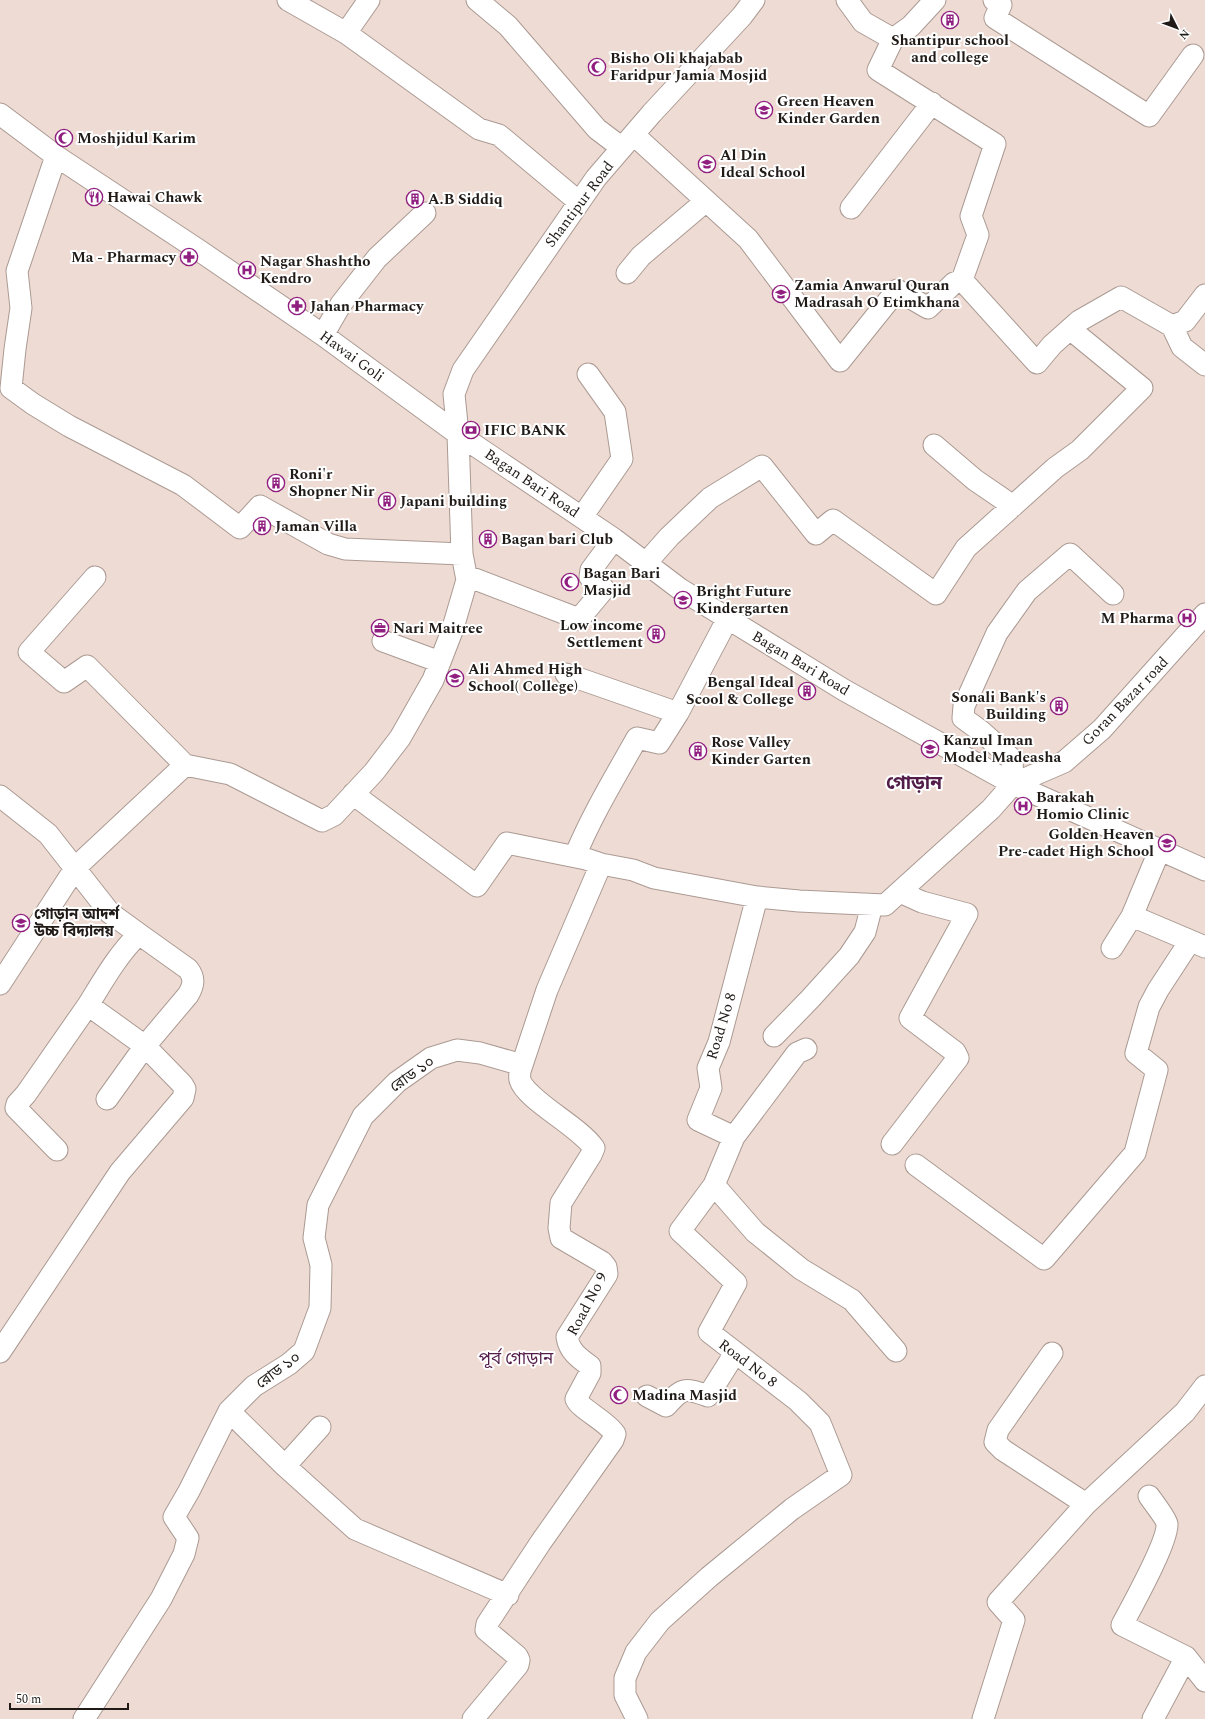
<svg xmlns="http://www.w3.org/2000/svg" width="1205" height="1719" font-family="Spectral,'Noto Sans Bengali',serif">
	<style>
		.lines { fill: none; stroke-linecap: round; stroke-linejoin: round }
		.minor-casing { stroke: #ab9a93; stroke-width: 23 }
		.minor { stroke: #fff; stroke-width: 21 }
		.labels { text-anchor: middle; stroke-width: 4; stroke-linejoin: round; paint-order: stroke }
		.poi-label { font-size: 15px; font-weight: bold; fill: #211b18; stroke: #fff; text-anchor: start }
		.street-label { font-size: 15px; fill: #211b18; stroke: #fff }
		.quarter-label { font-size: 17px; fill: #531d4a; stroke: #fff }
		.district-label { font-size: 19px; font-weight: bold; fill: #531d4a; stroke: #fff }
	</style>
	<rect width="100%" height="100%" fill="#eedcd4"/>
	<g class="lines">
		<defs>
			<path id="minor" d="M288,0L346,33L369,0
				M477,0L508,26L597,129L622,148
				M847,0L863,22L893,39L911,26L935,0
				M994,0L1001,5L995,18L1149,116L1193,55
				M346,33L479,129L499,135L579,202
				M893,39L878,70L995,144L971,216L978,235L962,280
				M0,114L56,156L197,249L323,335L458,434L614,539L680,589L844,690L1013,784L1205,870
				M634,135L748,239L840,361L897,290L928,308L954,283L962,280L1037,363L1052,345L1079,321L1121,297L1172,326L1185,321L1205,295
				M56,156L17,271L21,308L15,349L11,388L33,404L69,426L183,485L240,528L260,506L328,544L345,549L462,554
				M851,208L932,103
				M627,273L641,256L706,201
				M1172,326L1182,347L1205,365
				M323,335L341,304L377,258L425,213
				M934,445L975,480L1013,506
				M582,517L622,459L615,412L588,374
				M646,563L669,537L710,498L762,466L816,534L833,520L936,594L966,548L1055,468L1080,450L1142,388L1070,329
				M467,576L579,619L604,589L590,577L591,570L614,539
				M95,577L29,652L64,682L87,666L185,765L230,774L322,821L334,815L374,772L400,738L433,680L452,631L467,580L462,554L458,434L454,394L463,370L596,178L652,113L742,16L754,0
				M383,641L440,662
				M566,674L678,713
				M1013,784L1012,759L982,732L963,718L964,706L997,633L1027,591L1070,554L1113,594
				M353,794L477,886L507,843L586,859L601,864L633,870L654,878L757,897L799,901L885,905L991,809L1013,784L1064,762L1102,729L1205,614
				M0,796L48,834L110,913L139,934C118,954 103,981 88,1005L145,1046L182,1084L185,1089L183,1098L120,1172L0,1352
				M575,856C592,815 615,777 637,738L659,743L678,713L728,618
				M1132,916L1205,947
				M1112,948L1132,916L1160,849
				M0,984L76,867L185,765
				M774,1036L810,999L849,956L865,932L872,905
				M107,1099L145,1046L188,995C194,985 195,978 188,969L139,934
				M734,1137L797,1053L806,1049
				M892,1144L958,1058L955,1052L910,1018L967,914L922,902L900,892
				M57,1150L16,1108L17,1104L26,1094L88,1005
				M916,1165L1044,1259L1135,1153L1157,1070L1136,1053L1149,1007L1158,990L1190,941
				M714,1185L755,1232L801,1269L852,1300L896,1351
				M1052,1353L998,1430L995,1442L1003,1450L1086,1504
				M647,1396L666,1406C683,1387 684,1388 708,1396L735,1353
				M229,1411L285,1466L320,1427
				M285,1466L355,1529L508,1595
				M1149,1496C1153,1502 1166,1518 1167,1524C1168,1542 1132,1606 1122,1625L1186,1657L1205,1681
				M84,1719L161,1599L184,1554L188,1538L174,1517L189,1491L229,1411L254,1386L289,1364L304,1351L320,1308L321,1265L314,1238L318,1205L363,1116L397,1082L431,1058L457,1050L480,1053L522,1065
				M473,1719L518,1665L519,1660L517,1656L486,1630L487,1624L541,1542L613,1440L615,1434C607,1421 580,1409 576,1399L590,1373V1366C579,1358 569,1351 567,1337L607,1274L606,1267L602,1262L561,1238L559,1228L561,1203L591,1155L594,1148C579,1126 526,1100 520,1080C519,1078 520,1074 520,1071L547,990L601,864
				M637,1719L625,1695V1678L636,1652L660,1621L709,1577L792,1509L841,1475L820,1423L798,1401L709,1332L736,1283L680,1231L714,1185L734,1137L698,1120L711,1088L708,1068L719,1042L757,897
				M983,1719L1014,1620L998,1602L1086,1504L1185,1412L1205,1386
				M1153,1719L1186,1657"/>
		</defs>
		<!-- minor casing -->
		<use href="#minor" class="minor-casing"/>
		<!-- minor -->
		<use href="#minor" class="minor"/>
	</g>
	<!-- icons -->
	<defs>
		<symbol id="building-ring" viewBox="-11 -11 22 22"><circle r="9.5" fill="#fff" stroke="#901f80" stroke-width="1.5"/><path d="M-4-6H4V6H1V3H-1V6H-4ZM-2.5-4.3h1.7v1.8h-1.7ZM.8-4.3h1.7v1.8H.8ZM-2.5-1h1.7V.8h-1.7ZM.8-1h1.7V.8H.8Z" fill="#901f80"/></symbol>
		<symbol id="mosque-ring" viewBox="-11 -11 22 22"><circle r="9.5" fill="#fff" stroke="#901f80" stroke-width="1.5"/><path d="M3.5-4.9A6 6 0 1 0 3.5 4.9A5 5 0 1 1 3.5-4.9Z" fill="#901f80"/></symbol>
		<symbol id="school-ring" viewBox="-11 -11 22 22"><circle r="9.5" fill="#fff" stroke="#901f80" stroke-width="1.5"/><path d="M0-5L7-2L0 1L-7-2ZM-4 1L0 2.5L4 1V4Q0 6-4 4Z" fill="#901f80"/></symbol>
		<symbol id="restaurant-ring" viewBox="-11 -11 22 22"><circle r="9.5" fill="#fff" stroke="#901f80" stroke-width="1.5"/><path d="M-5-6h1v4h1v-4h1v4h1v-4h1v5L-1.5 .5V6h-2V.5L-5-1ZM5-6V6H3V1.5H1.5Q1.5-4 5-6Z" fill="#901f80"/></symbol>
		<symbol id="pharmacy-ring" viewBox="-11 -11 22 22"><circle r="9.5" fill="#fff" stroke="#901f80" stroke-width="1.5"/><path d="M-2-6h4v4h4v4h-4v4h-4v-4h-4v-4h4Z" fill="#901f80"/></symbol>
		<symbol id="hospital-ring" viewBox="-11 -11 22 22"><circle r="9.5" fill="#fff" stroke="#901f80" stroke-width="1.5"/><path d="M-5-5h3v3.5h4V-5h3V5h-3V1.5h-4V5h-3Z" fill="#901f80"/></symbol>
		<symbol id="bank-ring" viewBox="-11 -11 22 22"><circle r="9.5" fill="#fff" stroke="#901f80" stroke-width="1.5"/><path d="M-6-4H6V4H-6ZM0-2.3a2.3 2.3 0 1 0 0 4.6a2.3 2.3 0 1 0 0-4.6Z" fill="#901f80"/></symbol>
		<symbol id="office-ring" viewBox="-11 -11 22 22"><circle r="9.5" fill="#fff" stroke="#901f80" stroke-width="1.5"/><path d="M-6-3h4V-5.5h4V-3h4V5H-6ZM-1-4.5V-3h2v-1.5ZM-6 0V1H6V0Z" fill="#901f80"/></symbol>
		<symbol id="university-ring" viewBox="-11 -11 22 22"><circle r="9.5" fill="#fff" stroke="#901f80" stroke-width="1.5"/><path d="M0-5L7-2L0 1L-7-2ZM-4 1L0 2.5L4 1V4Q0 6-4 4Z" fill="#901f80"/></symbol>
	</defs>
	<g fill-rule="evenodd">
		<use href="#building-ring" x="940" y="10" width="20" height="20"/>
		<use href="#mosque-ring" x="587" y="57" width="20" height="20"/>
		<use href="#school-ring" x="754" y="100" width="20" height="20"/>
		<use href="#mosque-ring" x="54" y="128" width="20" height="20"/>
		<use href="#school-ring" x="697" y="154" width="20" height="20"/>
		<use href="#restaurant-ring" x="84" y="187" width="20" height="20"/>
		<use href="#building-ring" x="405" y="189" width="20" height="20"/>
		<use href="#pharmacy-ring" x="179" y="247" width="20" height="20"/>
		<use href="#hospital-ring" x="237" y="260" width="20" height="20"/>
		<use href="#school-ring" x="771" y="284" width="20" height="20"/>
		<use href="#pharmacy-ring" x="287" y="296" width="20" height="20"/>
		<use href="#bank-ring" x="461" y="420" width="20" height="20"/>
		<use href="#building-ring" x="266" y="473" width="20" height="20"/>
		<use href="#building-ring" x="377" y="491" width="20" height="20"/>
		<use href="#building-ring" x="252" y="516" width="20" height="20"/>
		<use href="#building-ring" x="478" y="529" width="20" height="20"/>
		<use href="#mosque-ring" x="560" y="572" width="20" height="20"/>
		<use href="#school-ring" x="673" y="590" width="20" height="20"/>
		<use href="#hospital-ring" x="1177" y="608" width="20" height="20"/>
		<use href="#office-ring" x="370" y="618" width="20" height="20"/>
		<use href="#building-ring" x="646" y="624" width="20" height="20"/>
		<use href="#university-ring" x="445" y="668" width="20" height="20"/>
		<use href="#building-ring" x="797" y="681" width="20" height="20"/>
		<use href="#building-ring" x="1049" y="696" width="20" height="20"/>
		<use href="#school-ring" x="920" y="739" width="20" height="20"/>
		<use href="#building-ring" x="688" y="741" width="20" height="20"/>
		<use href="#hospital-ring" x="1013" y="796" width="20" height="20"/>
		<use href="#school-ring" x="1157" y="833" width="20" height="20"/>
		<use href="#school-ring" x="11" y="913" width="20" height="20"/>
		<use href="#mosque-ring" x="609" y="1385" width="20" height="20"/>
	</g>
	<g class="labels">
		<!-- poi labels -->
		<g class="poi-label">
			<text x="950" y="45" text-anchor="middle">Shantipur school<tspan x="950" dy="17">and college</tspan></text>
			<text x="610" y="63">Bisho Oli khajabab<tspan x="610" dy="17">Faridpur Jamia Mosjid</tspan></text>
			<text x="777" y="106">Green Heaven<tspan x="777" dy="17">Kinder Garden</tspan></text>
			<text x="77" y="143">Moshjidul Karim</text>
			<text x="720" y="160">Al Din<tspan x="720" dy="17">Ideal School</tspan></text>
			<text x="107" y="202">Hawai Chawk</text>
			<text x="428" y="204">A.B Siddiq</text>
			<text x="176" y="262" text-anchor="end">Ma - Pharmacy</text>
			<text x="260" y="266">Nagar Shashtho<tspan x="260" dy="17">Kendro</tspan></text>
			<text x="794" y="290">Zamia Anwarul Quran<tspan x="794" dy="17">Madrasah O Etimkhana</tspan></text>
			<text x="310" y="311">Jahan Pharmacy</text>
			<text x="484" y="435">IFIC BANK</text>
			<text x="289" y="479">Roni'r<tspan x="289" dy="17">Shopner Nir</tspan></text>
			<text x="400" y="506">Japani building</text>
			<text x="275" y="531">Jaman Villa</text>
			<text x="501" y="544">Bagan bari Club</text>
			<text x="583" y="578">Bagan Bari<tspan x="583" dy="17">Masjid</tspan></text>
			<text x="696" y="596">Bright Future<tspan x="696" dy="17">Kindergarten</tspan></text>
			<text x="1174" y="623" text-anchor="end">M Pharma</text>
			<text x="643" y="630" text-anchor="end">Low income<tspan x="643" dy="17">Settlement</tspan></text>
			<text x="393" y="633">Nari Maitree</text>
			<text x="468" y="674">Ali Ahmed High<tspan x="468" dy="17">School( College)</tspan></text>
			<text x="794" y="687" text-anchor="end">Bengal Ideal<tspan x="794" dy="17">Scool &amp; College</tspan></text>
			<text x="1046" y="702" text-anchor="end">Sonali Bank's<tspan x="1046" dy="17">Building</tspan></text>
			<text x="943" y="745">Kanzul Iman<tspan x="943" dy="17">Model Madeasha</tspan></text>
			<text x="711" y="747">Rose Valley<tspan x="711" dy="17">Kinder Garten</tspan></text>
			<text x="1036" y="802">Barakah<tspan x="1036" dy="17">Homio Clinic</tspan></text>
			<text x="1154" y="839" text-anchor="end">Golden Heaven<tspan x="1154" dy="17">Pre-cadet High School</tspan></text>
			<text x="34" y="919">গোড়ান আদর্শ<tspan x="34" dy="17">উচ্চ বিদ্যালয়</tspan></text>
			<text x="632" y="1400">Madina Masjid</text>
		</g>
		<!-- street labels -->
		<g class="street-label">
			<text transform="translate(579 204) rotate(-53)" y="5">Shantipur Road</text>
			<text transform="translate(352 356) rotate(36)" y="5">Hawai Goli</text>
			<text transform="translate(532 483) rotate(34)" y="5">Bagan Bari Road</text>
			<text transform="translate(801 663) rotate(31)" y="5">Bagan Bari Road</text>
			<text transform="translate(1125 701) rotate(-46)" y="5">Goran Bazar road</text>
			<text transform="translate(721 1026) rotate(-73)" y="5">Road No 8</text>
			<text transform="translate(412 1074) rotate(-35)" y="5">রোড ১০</text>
			<text transform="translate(587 1304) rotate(-62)" y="5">Road No 9</text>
			<text transform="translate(748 1363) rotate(37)" y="5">Road No 8</text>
			<text transform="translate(278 1370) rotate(-36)" y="5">রোড ১০</text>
		</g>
		<!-- quarter labels -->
		<g class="quarter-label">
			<text x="516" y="1364">পূর্ব গোড়ান</text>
		</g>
		<!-- district labels -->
		<g class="district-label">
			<text x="914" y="789">গোড়ান</text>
		</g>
	</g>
	<!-- north arrow -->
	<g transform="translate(1177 28) rotate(132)" stroke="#ffffff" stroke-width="3" paint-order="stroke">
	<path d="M0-3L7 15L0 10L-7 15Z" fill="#211b18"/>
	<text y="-6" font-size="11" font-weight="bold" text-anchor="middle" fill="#211b18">N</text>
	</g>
	<!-- scale -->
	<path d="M10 1703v6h118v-6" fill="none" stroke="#211b18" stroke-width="2"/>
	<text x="16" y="1703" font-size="12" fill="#211b18" stroke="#ffffff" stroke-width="3" paint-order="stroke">50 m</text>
</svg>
